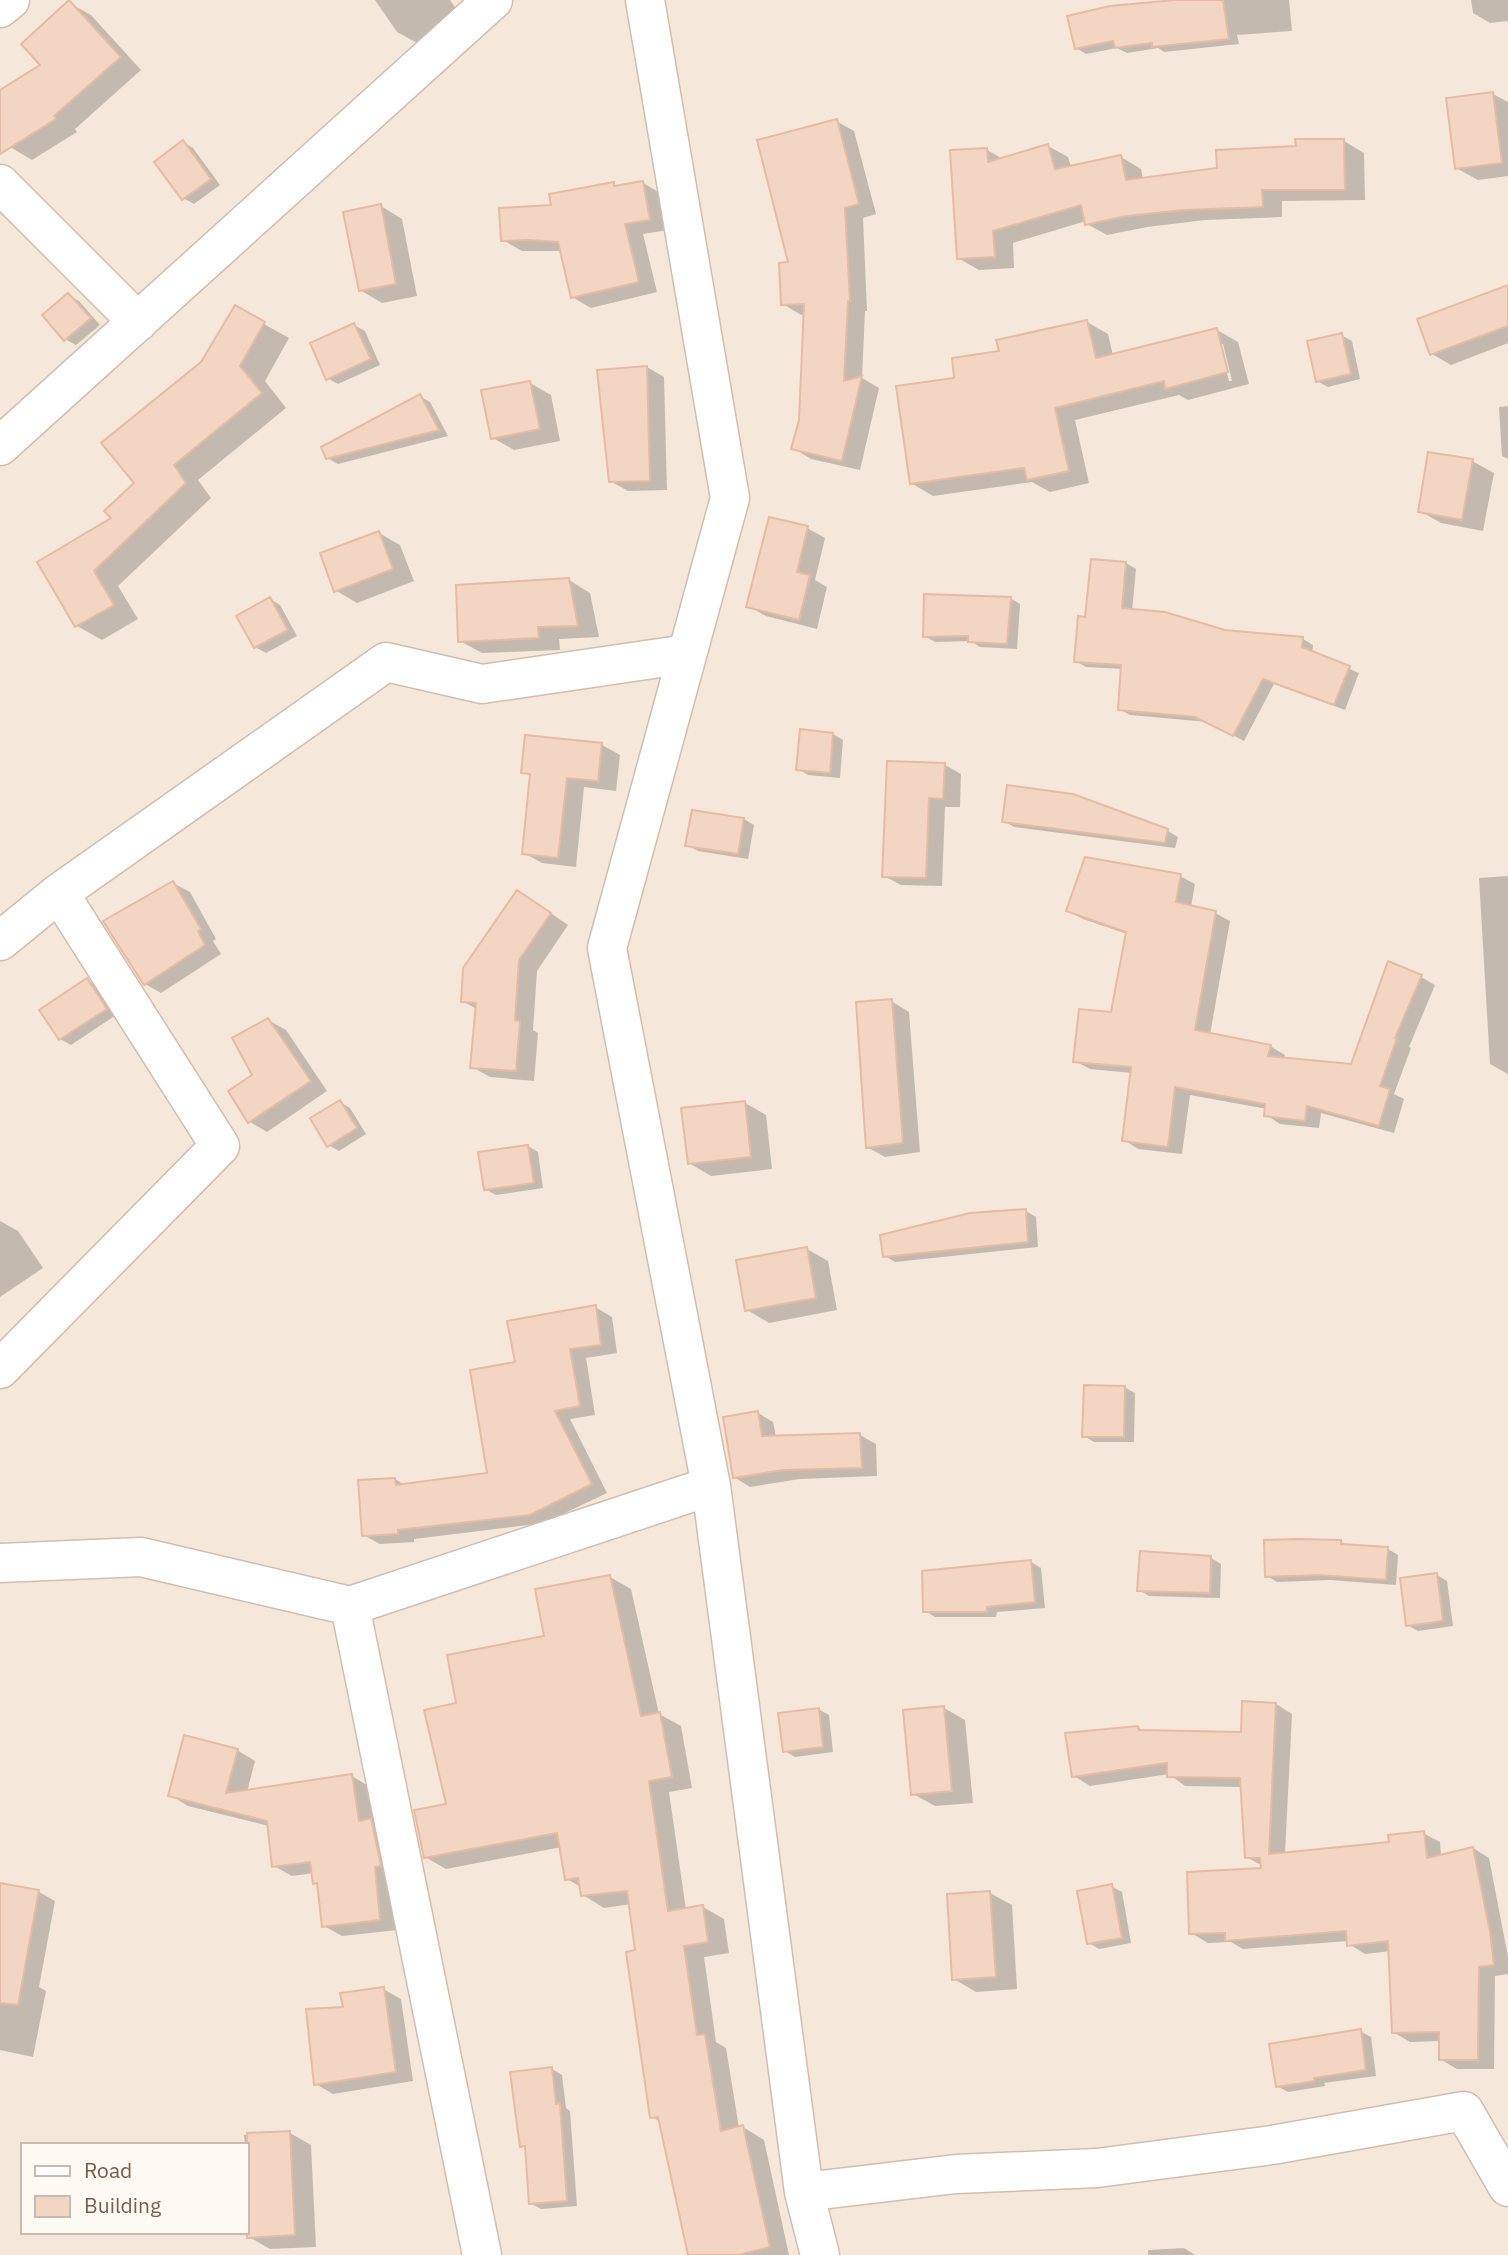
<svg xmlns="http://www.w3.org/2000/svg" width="1508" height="2255" font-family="'IBM Plex Sans',sans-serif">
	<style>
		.residential { fill: #f5e8da; fill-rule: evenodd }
		.shadow { fill: #0003; fill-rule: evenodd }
		.building { fill: #f3d5c3; stroke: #e6bba3; stroke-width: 2 }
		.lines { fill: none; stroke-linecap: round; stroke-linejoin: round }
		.minor-casing { stroke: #d1beb0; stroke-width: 41 }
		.minor { stroke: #fff; stroke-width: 38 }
	</style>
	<rect width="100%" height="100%" fill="#fdf6ec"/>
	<!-- residential -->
	<path class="residential" d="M0,0H1508V2255H0ZM23,2145H247V2232H23Z"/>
	<!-- shadow -->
	<path class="shadow" d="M375,0H450L461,16L419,44L397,32Z
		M1195,0H1289L1292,31L1237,35L1239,44L1164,52L1158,48L1127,53L1117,48L1086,54L1076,48Z
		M1471,0H1508V21L1490,23L1473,13Z
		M69,3L91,15L141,70L75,129L77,132L32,160L10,147L0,131V92L42,65Z
		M1493,94L1508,102V176L1478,180L1456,168Z
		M836,121L854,131L876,214L863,218L867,311H865L862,378L879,388L860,470L811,459L793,448L800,420L805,314L801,315L783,304L791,264Z
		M1344,141L1364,153L1365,200L1282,201V217L1205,220L1147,227L1107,235L1087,224L1086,221L1013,243L1014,268L979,270L958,258L987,150L1003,159L1048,146L1068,157L1071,167L1121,157L1141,169L1143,179L1218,170L1297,147Z
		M183,142L193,148L220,185L194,204L183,198Z
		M643,183L662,194L668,230L643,234L657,292L591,308L572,297L562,251H522L503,240L553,206L613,184L619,187Z
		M381,206L402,219L417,296L382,303L360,290Z
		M1508,286V343L1451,365L1432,354Z
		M68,295L79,301L100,325L76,345L65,339Z
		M235,308L289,338L265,381L286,408L198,480L211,498L118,586L138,619L102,640L77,626L40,563L114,518L137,483L202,363Z
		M1087,322L1108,334L1113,356L1217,330L1238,342L1249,384L1188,400L1179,395L1075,420L1089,483L1050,492L1032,482L933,496L911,483L1001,353ZM1219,344H1223L1232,381H1229Z
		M354,325L365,331L380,365L338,384L327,378Z
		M1341,335L1352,341L1360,379L1328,387L1317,381Z
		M647,367L664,377L667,490L628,491L610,481Z
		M530,383L551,395L560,441L514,450L493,438Z
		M419,396L430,402L448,436L338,464L327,458Z
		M1508,406V459L1502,456L1499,407Z
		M1472,461L1494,473L1483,531L1441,523L1420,511Z
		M807,528L825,538L815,580L827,587L817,629L766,616L748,606Z
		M379,533L400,545L414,581L357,603L335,590Z
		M1092,561L1126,563L1136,569L1132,611L1225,632L1303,639L1313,645L1312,653L1359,673L1345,710L1274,684L1244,741L1208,722L1130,715L1120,709L1123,669L1086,667L1076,661L1087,619Z
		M569,580L590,593L599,637L559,639L560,650L482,653L460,641Z
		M1010,598L1020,604L1017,649L980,647L971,641L935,642L925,636Z
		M270,599L280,605L297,636L266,653L255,647Z
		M833,734L843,740L840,778L808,775L798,769Z
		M602,745L620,755L616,791L584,787L576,867L542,863L524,853L532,777L523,772Z
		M945,765L961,774L960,807H945L942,886L901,885L884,876Z
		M744,819L754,825L748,859L698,851L687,845Z
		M1004,821L1168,831L1178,837L1175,848L1014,827Z
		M1180,876L1195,884L1191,907L1215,913L1230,921L1210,1035L1270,1046L1285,1055L1284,1059L1352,1066L1421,977L1435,985L1409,1047L1411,1048L1394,1094L1404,1099L1394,1133L1321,1113L1319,1128L1280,1124L1266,1115L1267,1109L1190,1095L1182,1154L1138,1149L1124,1140L1132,1073L1090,1069L1075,1061L1113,1014L1127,934L1083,919L1068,911Z
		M1508,876V1074L1490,1064L1479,878Z
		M173,883L190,892L216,939L213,941L221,954L161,993L145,984Z
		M536,903L568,925L537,971L533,1030L538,1033L534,1081L490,1077L472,1067L477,1009L462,1001Z
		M87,980L97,986L116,1015L71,1045L60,1039Z
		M891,1001L909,1012L920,1152L885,1157L867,1147Z
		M268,1020L286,1030L327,1091L267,1132L250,1122L255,1075Z
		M340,1102L350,1108L366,1134L339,1151L328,1145Z
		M745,1103L766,1115L772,1169L711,1176L689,1163Z
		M528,1146L538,1152L543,1188L496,1195L485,1189Z
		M1026,1211L1036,1217L1038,1247L895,1262L885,1256Z
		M0,1221L18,1231L43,1268L0,1297Z
		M807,1249L828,1261L837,1310L769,1323L747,1310Z
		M595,1307L612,1317L617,1353L586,1358L595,1415L570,1419L607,1493L544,1523L414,1539V1542L380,1544L363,1535L395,1479L406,1486L489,1475Z
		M1124,1387L1135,1393L1134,1442H1094L1084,1436Z
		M758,1413L773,1422L776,1437L860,1435L876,1444L877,1476L800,1479L750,1487L734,1477Z
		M1340,1541L1349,1547L1388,1549L1398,1555L1396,1585L1330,1580L1277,1582L1267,1576Z
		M1211,1558L1221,1564L1220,1598L1149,1596L1139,1590Z
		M1031,1562L1041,1568L1045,1608L997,1612L996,1617H935L925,1611Z
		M1437,1575L1447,1581L1453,1626L1418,1631L1407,1625Z
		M610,1577L631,1589L659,1714L681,1726L692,1788L669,1792L686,1910L703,1907L724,1919L729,1953L704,1957L716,2042L726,2048L739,2128L743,2127L764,2140L789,2255H690L662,2123L652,2117L631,1904L604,1908L583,1895L581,1887L567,1879L562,1847L446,1869L425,1857L449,1806L458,1704L546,1637Z
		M1276,1704L1292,1714L1285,1854L1391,1843L1423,1833L1440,1842L1441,1856L1473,1848L1489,1858L1508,1957V1974L1495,1976L1494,2069H1457L1440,2059V2041L1410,2042L1393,2032L1391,1951L1365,1954L1349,1944L1348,1941L1243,1949L1231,1942L1208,1943L1191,1933L1263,1869V1866L1246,1857L1242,1787L1185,1786L1169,1774L1090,1786L1074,1776L1138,1728L1145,1732L1242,1734Z
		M944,1708L965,1720L973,1803L935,1806L913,1794Z
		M818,1709L829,1715L833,1752L795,1757L785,1751Z
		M237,1750L255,1761L247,1792L352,1776L370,1787L398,1930L342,1936L324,1926L319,1885L315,1883L314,1873L292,1876L274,1866L269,1826L188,1806L170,1795Z
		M0,1885L39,1892L55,1901L39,1987L46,1991L33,2057L0,2050Z
		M1111,1886L1122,1892L1131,1943L1099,1949L1089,1943Z
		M990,1893L1012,1905L1017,1989L976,1992L954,1979Z
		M383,1989L401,1999L413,2081L333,2094L316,2084Z
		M1360,2031L1371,2037L1376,2076L1324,2083L1325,2086L1288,2092L1277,2086Z
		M552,2069L562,2075L566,2108L570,2111L577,2206L541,2209L530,2203L527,2149L522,2146Z
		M290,2133L311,2145L316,2247L270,2249L249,2237L247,2145H245L244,2135Z
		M1184,2248L1195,2255H1148V2250Z"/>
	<!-- building -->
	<path class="building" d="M69,0L121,57L54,116L56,119L0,154V90L40,65L21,44Z
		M1175,0H1223L1229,39L1152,47V43L1115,48L1113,41L1075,49L1067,16L1110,6Z
		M1493,92L1502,163L1455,169L1446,98Z
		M837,119L859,204L845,208L850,301H848L844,381L862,376L842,461L791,449L799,420L804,304L781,305L779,263L788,262L757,140Z
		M1295,139H1344L1345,190H1262L1263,207L1184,210L1126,216L1085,225L1081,205L993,231L995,257L957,259L950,150L987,148L988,162L1048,144L1055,169L1121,155L1126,180L1217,168L1216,150L1296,146Z
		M183,140L211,179L182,200L154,162Z
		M643,181L650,220L625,224L639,282L571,298L558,242L529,240L501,241L499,208L551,205L549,194L614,182V186Z
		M381,204L396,284L359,291L343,212Z
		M1508,285V326L1430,355L1417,319Z
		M68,293L91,318L64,341L42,315Z
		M235,305L265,322L240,366L262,393L174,465L186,483L94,571L114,605L75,627L37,562L111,518L104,511L134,483L101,443L201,362Z
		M1087,320L1096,358L1217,328L1228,372L1165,389L1164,381L1055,408L1069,471L1027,480L1024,468L910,484L896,386L954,378L952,358L999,351L996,340Z
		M354,323L371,359L326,380L310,343Z
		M1342,333L1351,374L1316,382L1307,341Z
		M647,366L650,481L609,482L597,370Z
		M530,381L540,429L491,439L481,390Z
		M420,394L439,430L326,459L321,447Z
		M1428,452L1473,459L1462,520L1418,512Z
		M769,517L808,526L797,572L810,575L799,620L746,607Z
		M379,531L393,569L334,592L320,553Z
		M1091,559L1126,562L1122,608L1165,612L1225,630L1303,637L1302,647L1350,666L1334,705L1263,679L1233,736L1195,717L1118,710L1121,665L1074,662L1078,616L1085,617Z
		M569,578L578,626L538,627L539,638L458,642L456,585Z
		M924,594L1011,597L1007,644L968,642V636L923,637Z
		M270,597L288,630L254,648L236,616Z
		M800,729L833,733L830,773L796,770Z
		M525,735L602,743L598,781L567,778L558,858L522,854L530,774L521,773Z
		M887,761L945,763L943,799L929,798L926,878L882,877Z
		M1007,785L1073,794L1168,829L1165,843L1002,822Z
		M692,810L744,818L738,854L685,846Z
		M1085,857L1181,874L1176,902L1216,911L1195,1030L1271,1045L1268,1056L1351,1064L1388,961L1422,975L1395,1038H1397L1380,1086L1390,1089L1379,1126L1307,1106L1305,1121L1264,1116L1265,1104L1175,1087L1168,1147L1122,1141L1131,1067L1073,1062L1079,1009L1111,1012L1126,932L1066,911Z
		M173,881L201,929L198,931L205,945L144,985L103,921Z
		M517,890L551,913L519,960L515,1020L520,1021L516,1071L470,1068L476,1003L461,1002L463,968Z
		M87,978L107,1009L59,1040L39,1010Z
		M892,999L903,1143L866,1148L856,1002Z
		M268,1018L311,1081L248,1123L228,1091L252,1075L232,1038Z
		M340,1100L357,1128L327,1147L310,1118Z
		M745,1101L751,1157L688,1164L681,1108Z
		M528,1145L534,1183L484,1190L478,1152Z
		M1026,1209L1028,1242L883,1257L880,1235L970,1213Z
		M807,1247L816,1298L745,1311L736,1260Z
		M596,1305L601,1345L570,1349L580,1406L555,1411L592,1484L530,1515L398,1530V1534L362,1536L358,1480L395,1478L396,1485L487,1473L470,1370L515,1362L507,1321Z
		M1084,1385L1125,1386L1124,1437H1082Z
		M758,1411L762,1436L860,1433L862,1468L783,1470L733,1478L723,1417Z
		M1298,1539L1341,1540V1544L1388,1547L1386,1580L1319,1575L1265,1577L1264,1540Z
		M1140,1551L1211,1556L1210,1593L1137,1591Z
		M1031,1560L1035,1602L987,1607V1612H923L922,1571Z
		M1437,1573L1443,1621L1406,1626L1400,1578Z
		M610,1575L641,1716L660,1712L672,1777L649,1781L668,1911L703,1905L708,1942L684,1946L697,2035L705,2034L721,2131L743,2125L770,2247L738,2255H688L658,2117L650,2118L626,1952L635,1950L627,1891L581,1896L578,1878L565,1880L557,1833L424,1858L414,1810L446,1804L424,1710L456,1703L447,1655L544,1636L535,1589Z
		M1242,1701L1276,1703L1269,1854L1389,1842L1388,1835L1424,1831L1427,1858L1473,1847L1490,1932L1494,1965L1479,1967L1478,2060H1439V2032L1392,2033L1388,1941L1347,1946L1346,1931L1225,1941V1933L1189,1934L1187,1872L1261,1868L1260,1858H1245L1240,1778L1167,1777V1763L1072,1777L1065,1733L1138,1726L1139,1730L1241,1732Z
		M944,1706L952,1791L911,1795L903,1710Z
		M819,1708L823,1747L783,1752L778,1713Z
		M184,1735L238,1749L226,1793L352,1774L359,1821L371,1818L381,1866L375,1867L380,1920L322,1927L317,1883L313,1884L310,1862L272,1867L267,1821L168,1796Z
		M0,1883L39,1890L18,2005L0,2003Z
		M1112,1884L1122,1938L1087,1944L1077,1891Z
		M990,1891L996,1977L952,1980L947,1894Z
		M384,1987L396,2072L314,2085L306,2009L343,2007L340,1993Z
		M1361,2029L1366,2070L1314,2078L1315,2081L1276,2087L1269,2044Z
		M552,2067L556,2104L560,2103L567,2201L529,2204L525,2146L520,2147L510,2072Z
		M290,2131L295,2235L247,2238V2133Z"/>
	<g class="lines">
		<defs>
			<path id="minor" d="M645,0L730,498L607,948L711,1486L804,2192L820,2255
				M0,8L10,0
				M0,184L138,322
				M0,446L493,0
				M0,941L59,893L386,662L482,684L687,654
				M0,1369L220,1146L59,893
				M0,1563L141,1557L350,1606
				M804,2192L956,2174L1097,2168L1272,2145L1464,2111L1508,2187
				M482,2255L350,1606L711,1486"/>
		</defs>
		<!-- minor casing -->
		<use href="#minor" class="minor-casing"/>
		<!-- minor -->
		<use href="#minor" class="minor"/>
	</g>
	<!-- legend -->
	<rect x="21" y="2143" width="228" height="91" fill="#fffaf3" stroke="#cabbb1" stroke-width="2"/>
	<rect x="35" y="2166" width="35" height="10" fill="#ffffff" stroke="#cabbb1" stroke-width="2"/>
	<text x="84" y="2178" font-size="21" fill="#7a5c4d">Road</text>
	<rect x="35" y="2196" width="35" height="21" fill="#f3d5c3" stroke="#cabbb1" stroke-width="2"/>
	<text x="84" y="2213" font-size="21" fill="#7a5c4d">Building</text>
</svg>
